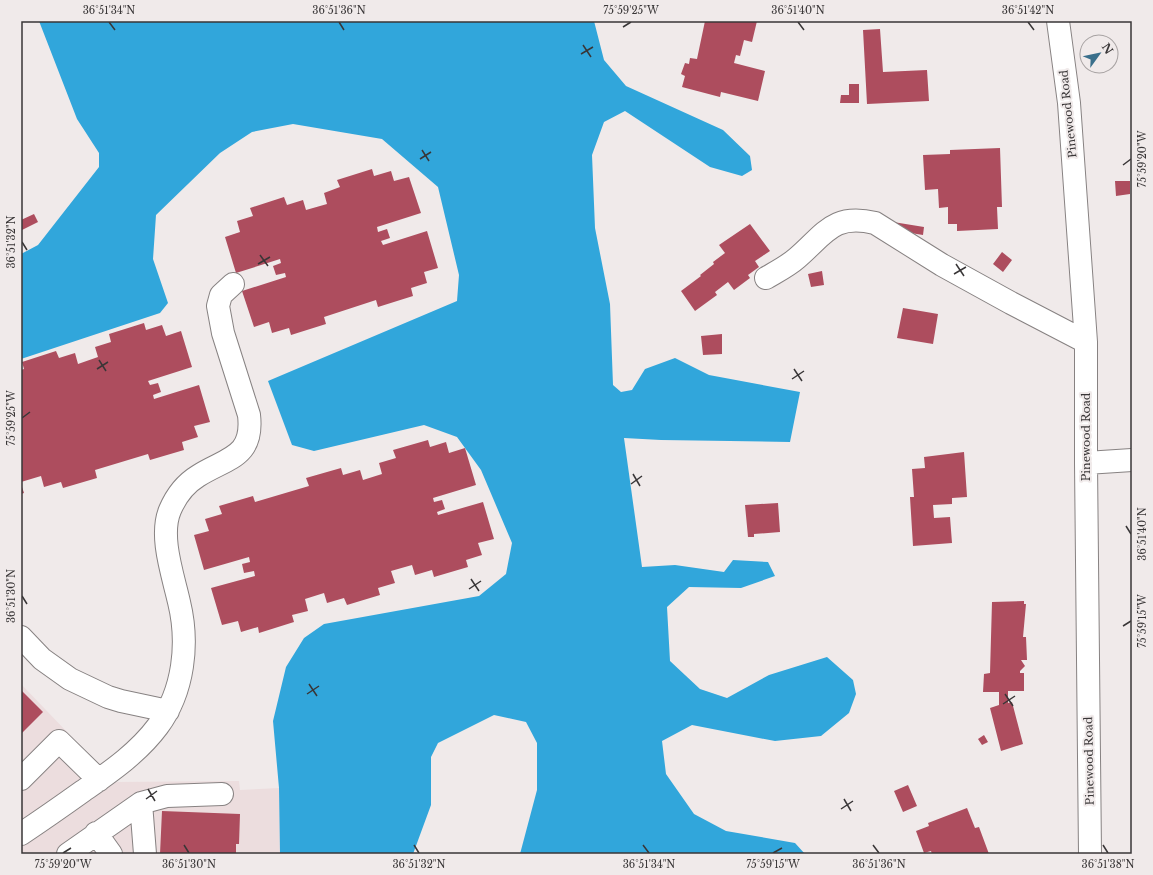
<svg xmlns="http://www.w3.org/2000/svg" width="1153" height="875" font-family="'Libre Baskerville',serif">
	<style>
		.built { fill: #ecddde }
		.water { fill: #31a6db }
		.building { fill: #ad4d5e }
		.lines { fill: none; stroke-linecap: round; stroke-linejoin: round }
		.minor-casing { stroke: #878282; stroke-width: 24 }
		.minor { stroke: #fff; stroke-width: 22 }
		.ticks { fill: none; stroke: #393637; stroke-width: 1.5 }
		.labels { text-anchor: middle; stroke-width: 4; stroke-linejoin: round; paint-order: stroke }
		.street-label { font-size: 11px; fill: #393637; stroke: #f0eaea }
		.neatline { fill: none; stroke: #393637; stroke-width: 1.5 }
		.ticks-label { font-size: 10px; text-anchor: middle; fill: #393637 }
	</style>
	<rect width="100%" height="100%" fill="#f0eaea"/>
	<!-- built -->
	<path class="built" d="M21,684L115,782L239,781L240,790L279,788L280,854H21Z"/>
	<!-- water -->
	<path class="water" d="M39,21H594L604,60L626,86L723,130L750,156L752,170L742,176L710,167L625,111L604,122L592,155L595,228L610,304L613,385L621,392L632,390L645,369L675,358L709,375L800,392L790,442L661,440L624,438L642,567L675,565L724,572L733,560L768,562L775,576L741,588L689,587L667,607L670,661L700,689L727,698L769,675L827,657L853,680L856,694L849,713L821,736L775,741L692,725L662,741L666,774L694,814L726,831L795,843L805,854H520L537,790V743L526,722L494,715L438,743L431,757V805L413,854H280L279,788L273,721L286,667L304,638L324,624L479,596L506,574L512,543L481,470L457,437L424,425L314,451L292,445L268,381L457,301L459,275L438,187L382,139L293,124L252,132L220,153L156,215L153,259L168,303L160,313L21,359V254L38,245L99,167V153L77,119Z"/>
	<!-- building -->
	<path class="building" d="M705,21H757L752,42L744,40L740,56L736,55L734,63L765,71L758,101L721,92L720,97L682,87L685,76L681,74L685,63L689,64L690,58L697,59Z
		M880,29L883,72L927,70L929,101L867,104L863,30Z
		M849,84H859V103H840L841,95H849Z
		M1000,148L1002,207H997L998,229L957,231V224H948V207L939,208L938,189L925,190L923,155L950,154V150Z
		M372,169L374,176L391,171L394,181L409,177L421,213L377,227L378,232L387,229L390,238L381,241L383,245L427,231L438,268L424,272L427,283L411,288L413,296L378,307L376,300L324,317L326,324L291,335L289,328L272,333L269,322L254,327L242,291L286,277L285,273L276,275L273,266L281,263L280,259L236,273L225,237L240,232L237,221L253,216L250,208L284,197L287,205L303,200L306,210L327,204L324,193L340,187L337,180Z
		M1115,181H1130V194L1116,196Z
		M34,214L38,222L22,230L21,220Z
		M887,221L924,227L923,235L886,229Z
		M750,224L770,251L755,261L759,267L748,275L750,278L734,290L728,282L715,292L717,295L695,311L681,291L701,276L700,275L714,264L713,262L725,253L719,245Z
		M1002,252L1012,260L1003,272L993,264Z
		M822,271L824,285L811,287L808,274Z
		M903,308L938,314L933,344L897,338Z
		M144,323L146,330L162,325L166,336L181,331L192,367L148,381L150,385L158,383L161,392L153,395L154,399L199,385L210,422L194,426L198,437L182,442L184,450L150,460L148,454L95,470L97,478L63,488L61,482L44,487L41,476L21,482V370L24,369L22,362L56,351L59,358L75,353L78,364L98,357L95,347L111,342L109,334Z
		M722,334V354L703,355L701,336Z
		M428,440L430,447L446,442L449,453L465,448L476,485L433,498L434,502L442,500L445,509L437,512L438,515L483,502L494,539L478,543L482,555L466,560L468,567L434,577L432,570L415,575L412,565L391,571L395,583L378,588L380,595L347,605L344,598L327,603L324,593L305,599L308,611L292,615L294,622L259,633L258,627L241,632L238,621L222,625L211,588L255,576L254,571L244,573L242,564L250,562L249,557L204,570L194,535L209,531L205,519L222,514L219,506L253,496L255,502L309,486L306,478L341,468L343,475L360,470L363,480L382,474L379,463L396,458L393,450Z
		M964,452L967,497L952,498V504L933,505L934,518L950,517L952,543L913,546L910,497H914L912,469L925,468L924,457Z
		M21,484L24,493L21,494Z
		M778,503L780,532L754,534V537H748L745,505Z
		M1024,601V604H1026L1023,637H1026L1027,660H1021L1025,666L1020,671V673H1024V691H1008V703L1012,702L1023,744L1001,751L990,708L999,705V692H983L984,674L990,673L992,602Z
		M21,690L43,712L21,734Z
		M984,735L988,742L982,745L978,739Z
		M908,785L917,806L903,812L894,791Z
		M967,808L975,828L979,827L989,854H932L931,851L924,853L916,831L929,826L928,823Z
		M162,811L240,814L239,844H236V854H160Z"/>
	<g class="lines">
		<defs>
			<path id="minor" d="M1058,21L1069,103L1086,342V463L1090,854
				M766,278C776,272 788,266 797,258C825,234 833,213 875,223L942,265L1011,303L1086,342
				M1086,463L1132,460
				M21,637L42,659L70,679L108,697L121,701L168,711
				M21,779L59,741L99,780
				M141,803L167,796L222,794
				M96,833L111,854
				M21,834C42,820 62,806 83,791C110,772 138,753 158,726C184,691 189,643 179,602C173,575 159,536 170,510C176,496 185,484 198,476C226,458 254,458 249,415L223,333L218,306L221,295L233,284
				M68,854L141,803L145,854"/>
		</defs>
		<!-- minor casing -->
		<use href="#minor" class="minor-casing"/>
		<!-- minor -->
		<use href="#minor" class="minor"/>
	</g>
	<!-- ticks -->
	<path class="ticks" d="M109,22L115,30M339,22L344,30M798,22L804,30M1028,22L1034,30M623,27L631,22M583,45L591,57M581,54L593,47M422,150L429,161M420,159L431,152M1123,165L1131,159M22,242L27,250M260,255L268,266M258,264L270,257M956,264L964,276M954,274L966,267M99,360L106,371M97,369L108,362M794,369L802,381M792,379L804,371M22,418L30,412M633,474L640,486M631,484L642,476M1126,526L1131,534M471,579L479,591M469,589L481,581M22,596L27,604M1123,626L1131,621M309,684L317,696M307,694L319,686M1005,694L1013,706M1003,704L1015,696M148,789L155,801M146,799L157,791M844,799L851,811M841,809L853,801M184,845L189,853M414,845L419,853M643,845L649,853M873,845L879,853M1103,845L1108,853M63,853L71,848M773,853L782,848"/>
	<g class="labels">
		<!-- street labels -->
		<g class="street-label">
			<text transform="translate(1068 114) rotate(-96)" y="4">Pinewood Road</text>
			<text transform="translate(1086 437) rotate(-90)" y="4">Pinewood Road</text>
			<text transform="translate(1089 761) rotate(-91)" y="4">Pinewood Road</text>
		</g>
	</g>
	<!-- border -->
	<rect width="1153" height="875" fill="none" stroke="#f0eaea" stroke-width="44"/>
	<!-- north arrow -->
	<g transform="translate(1099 54) rotate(57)"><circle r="19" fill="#f0eaea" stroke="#a7a2a2"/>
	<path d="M0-3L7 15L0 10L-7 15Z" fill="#3a6f8b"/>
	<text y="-6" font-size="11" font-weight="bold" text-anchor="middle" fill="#393637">N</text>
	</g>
	<rect x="22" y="22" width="1109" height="831" class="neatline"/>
	<g class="ticks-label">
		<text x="109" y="14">36°51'34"N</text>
		<text x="339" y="14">36°51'36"N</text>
		<text x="631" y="14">75°59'25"W</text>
		<text x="798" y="14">36°51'40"N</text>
		<text x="1028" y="14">36°51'42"N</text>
		<text transform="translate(1142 159) rotate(-90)" y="4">75°59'20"W</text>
		<text transform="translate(11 242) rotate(-90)" y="4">36°51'32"N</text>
		<text transform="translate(11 418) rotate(-90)" y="4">75°59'25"W</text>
		<text transform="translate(1142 534) rotate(-90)" y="4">36°51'40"N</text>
		<text transform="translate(11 596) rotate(-90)" y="4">36°51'30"N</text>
		<text transform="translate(1142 621) rotate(-90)" y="4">75°59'15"W</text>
		<text x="63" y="868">75°59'20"W</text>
		<text x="189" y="868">36°51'30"N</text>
		<text x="419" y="868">36°51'32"N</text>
		<text x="649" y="868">36°51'34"N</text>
		<text x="773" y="868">75°59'15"W</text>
		<text x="879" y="868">36°51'36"N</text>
		<text x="1108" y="868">36°51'38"N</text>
	</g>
</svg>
